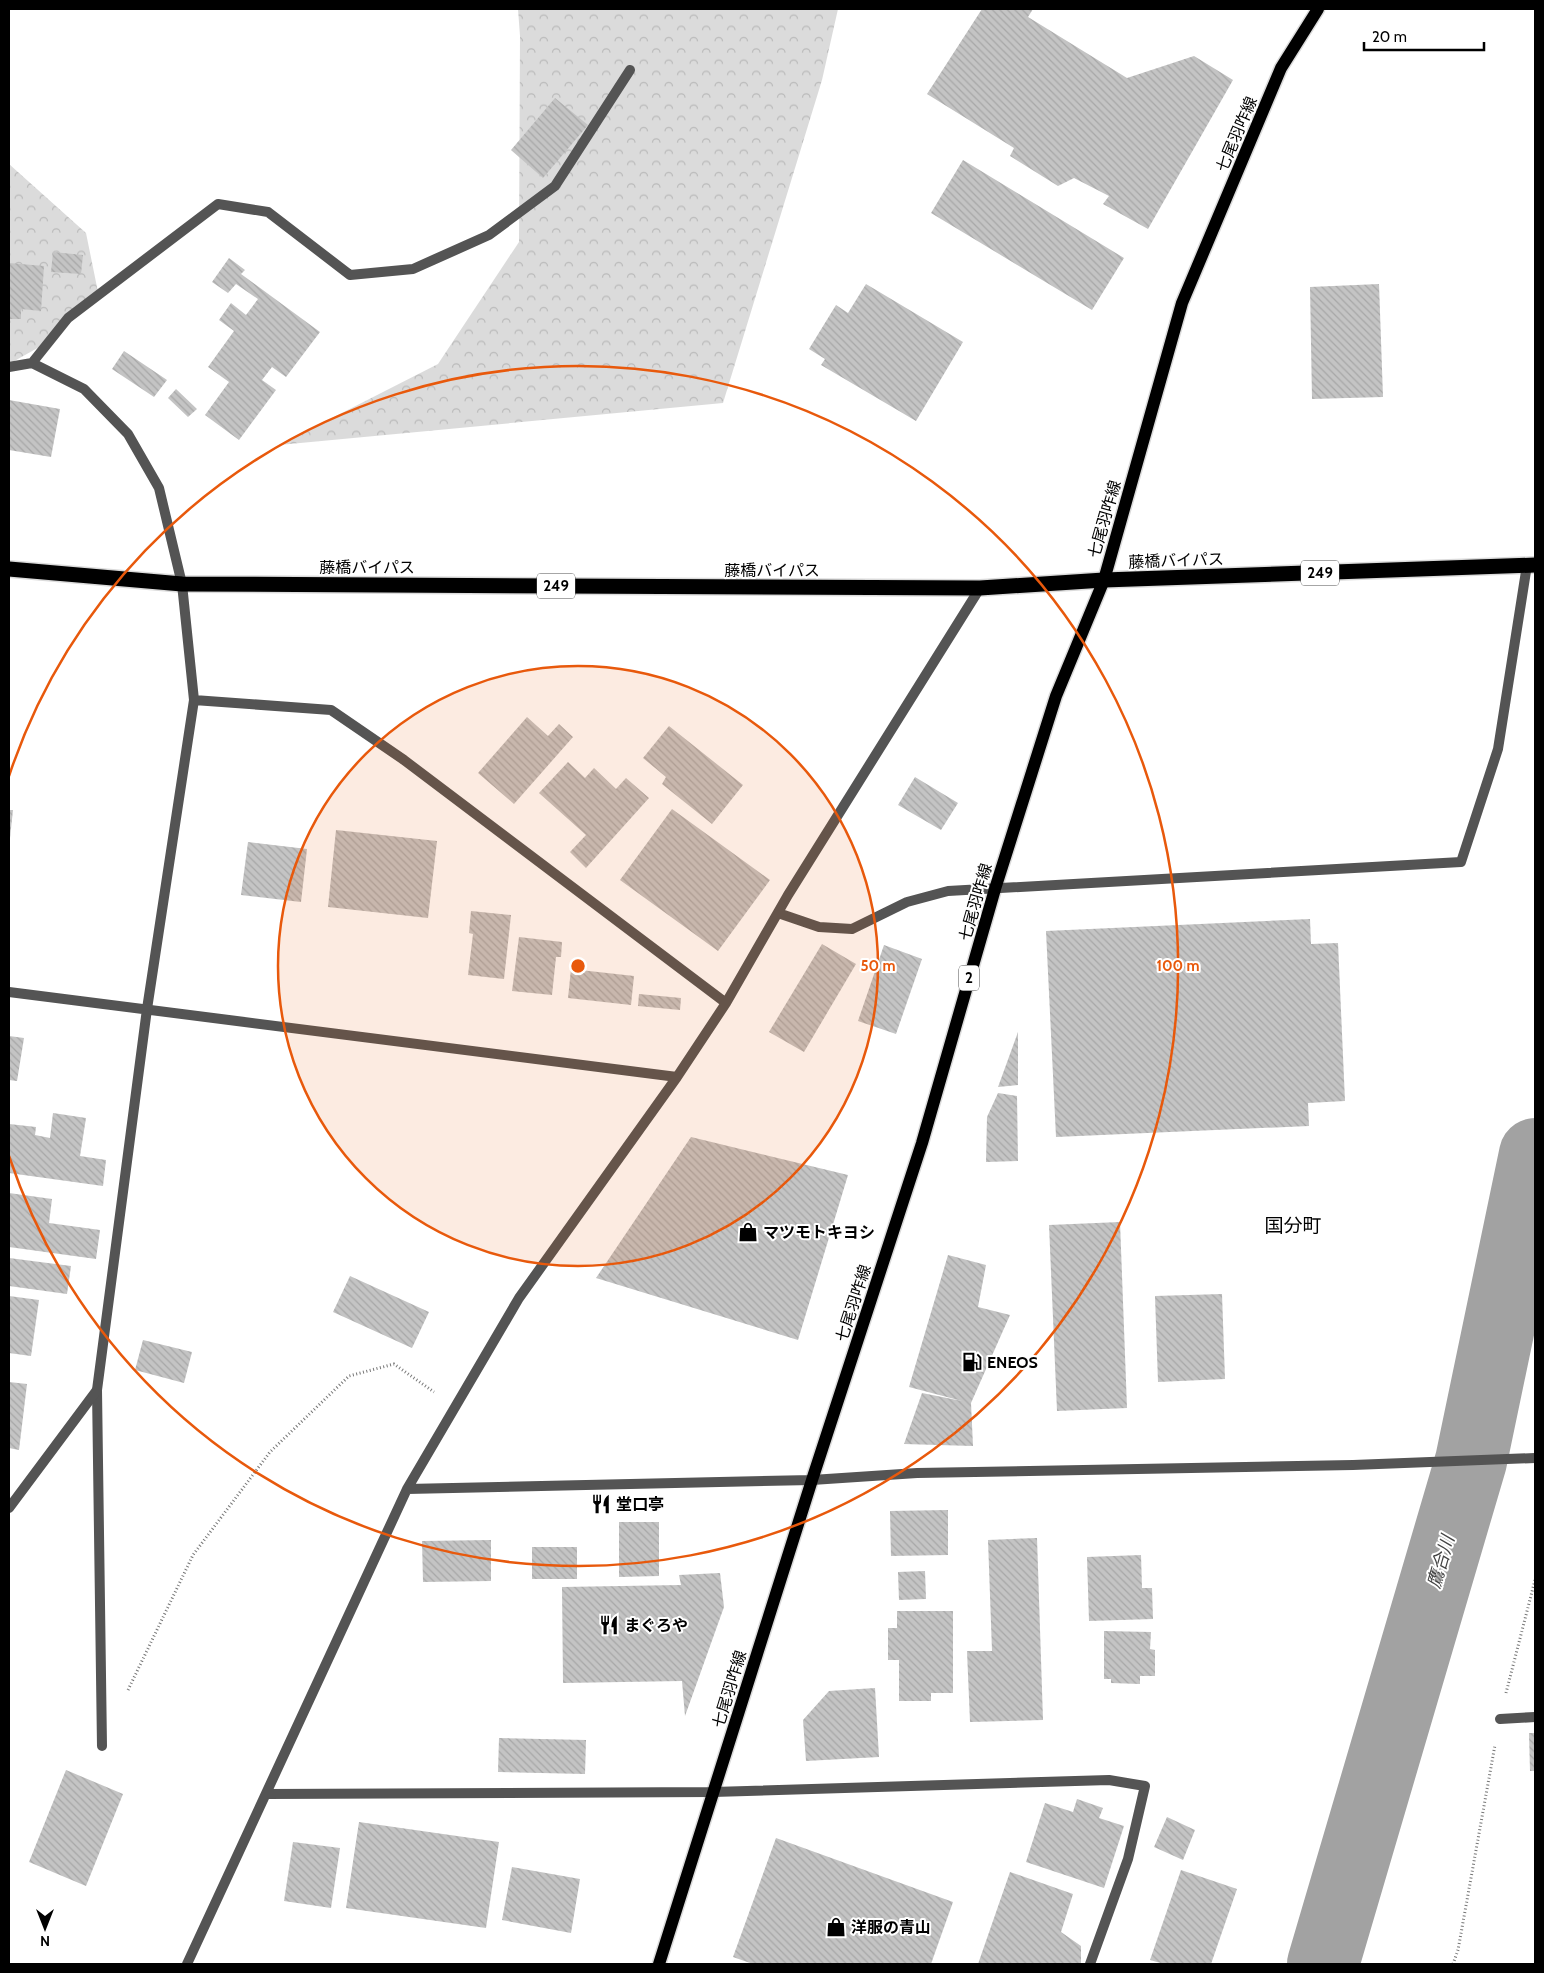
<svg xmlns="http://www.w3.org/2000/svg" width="1544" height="1973" font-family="Cabin,'Noto Sans JP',sans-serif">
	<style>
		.forest { fill: url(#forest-crowns) }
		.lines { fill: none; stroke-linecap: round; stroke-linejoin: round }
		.river { stroke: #a2a2a2; stroke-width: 72 }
		.building { fill: url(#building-back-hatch) }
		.primary-casing { stroke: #dbdbdb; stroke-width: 15 }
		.highway-casing { stroke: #dbdbdb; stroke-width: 18 }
		.path { stroke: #767676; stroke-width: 3; stroke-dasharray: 1 2.5; stroke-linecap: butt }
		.lane { stroke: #545454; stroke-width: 10 }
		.street { stroke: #545454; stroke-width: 10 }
		.primary { stroke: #000; stroke-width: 12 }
		.highway { stroke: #000; stroke-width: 15 }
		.ring { fill: none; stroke: #e8590c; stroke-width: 2.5 }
		.labels { text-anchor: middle; stroke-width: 4; stroke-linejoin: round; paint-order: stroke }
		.shield { fill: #fff; stroke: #4c4c4c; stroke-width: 1 }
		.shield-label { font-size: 15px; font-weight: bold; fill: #000 }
		.street-label { font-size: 16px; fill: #000; stroke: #fff }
		.poi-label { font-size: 16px; font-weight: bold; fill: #000; stroke: #fff; text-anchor: start }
		.water-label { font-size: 18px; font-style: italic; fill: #434343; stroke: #fff }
		.quarter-label { font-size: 19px; fill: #000; stroke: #fff }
		.centre { fill: #e8590c; stroke: #fff; stroke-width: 2.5 }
		.ring-label { font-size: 15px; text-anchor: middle; font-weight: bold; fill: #e8590c; stroke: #fff; stroke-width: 4; stroke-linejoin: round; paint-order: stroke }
	</style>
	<defs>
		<pattern id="forest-crowns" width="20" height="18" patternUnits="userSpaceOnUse" patternTransform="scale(1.25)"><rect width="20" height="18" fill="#dbdbdb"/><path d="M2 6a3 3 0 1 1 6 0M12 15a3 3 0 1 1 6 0" fill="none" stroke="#bababa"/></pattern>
		<pattern id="building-back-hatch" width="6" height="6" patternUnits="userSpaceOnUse" patternTransform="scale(1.25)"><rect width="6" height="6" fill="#c4c4c4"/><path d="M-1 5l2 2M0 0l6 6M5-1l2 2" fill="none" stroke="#a7a7a7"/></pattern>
	</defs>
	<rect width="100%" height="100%" fill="#fff"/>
	<!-- forest -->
	<path class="forest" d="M518,9H838L822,80L723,403L279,445L438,364L519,242L520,36Z
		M9,164L86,233L99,297L50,341L9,364Z"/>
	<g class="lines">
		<!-- river -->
		<path class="river" d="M1323,1964L1471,1461L1535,1154"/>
	</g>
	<!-- building -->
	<path class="building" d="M982,9H1033L1028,17L1127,78L1194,56L1233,80L1148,229L1103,204L1109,196L1074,178L1058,186L1010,156L1014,148L927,94Z
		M555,98L588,125L543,178L511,150Z
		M963,160L1124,258L1092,310L931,213Z
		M53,252L83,255L81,274L51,272Z
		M229,258L245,270L241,274L320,332L286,377L272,367L262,380L276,390L239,440L205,415L229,382L208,367L234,331L219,320L231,303L246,315L258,299L236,284L228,293L212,282Z
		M9,263L44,266L41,311L21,309V319H9Z
		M866,284L963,342L916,421L821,365L825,359L809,349L836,305L848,313Z
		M1379,284L1383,397L1312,399L1310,287Z
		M124,351L167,380L154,397L112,369Z
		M176,389L197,409L188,417L168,398Z
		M9,400L60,409L51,457L9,450Z
		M527,717L548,736L559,724L573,737L514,804L478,773Z
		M669,726L743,785L712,824L662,784L666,777L643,758Z
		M568,762L585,778L594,768L616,789L626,778L649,798L586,868L570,852L586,835L539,793Z
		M915,777L958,803L941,830L898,805Z
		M672,809L770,880L718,951L620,880Z
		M9,810H13L10,838H9Z
		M336,830L437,841L428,918L328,907Z
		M248,842L307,849L301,902L241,895Z
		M471,911L511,915L504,979L468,975L473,934L469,933Z
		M1310,919L1311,944L1338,943L1345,1101L1308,1103L1309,1126L1056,1137L1046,931Z
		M519,937L562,942L561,957H556L552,995L512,991Z
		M822,944L856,964L804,1052L769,1032Z
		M884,945L922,959L896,1034L858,1021Z
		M571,969L634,976L631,1005L568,998Z
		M639,994L681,998L680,1010L638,1006Z
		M1018,1032V1085L998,1087Z
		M9,1036L24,1038L17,1081L9,1080Z
		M998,1093L1017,1096L1018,1161L986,1162L987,1117Z
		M53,1113L86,1118L80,1156L106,1160L103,1186L9,1173V1124L36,1127L35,1135L50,1138Z
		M691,1137L848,1175L798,1340L596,1278Z
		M9,1193L52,1199L49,1223L100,1230L96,1259L9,1247Z
		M1120,1222L1127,1408L1057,1411L1049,1225Z
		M948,1255L986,1265L978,1307L1010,1315L971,1403L973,1446L904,1444L922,1393L962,1401L909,1387Z
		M9,1258L71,1266L67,1294L9,1286Z
		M350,1276L429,1312L412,1348L333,1312Z
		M1222,1294L1225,1379L1158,1382L1155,1296Z
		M9,1296L39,1300L31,1356L9,1353Z
		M143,1340L192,1352L184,1383L135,1370Z
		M9,1382L27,1384L19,1450L9,1448Z
		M948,1510V1555L891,1556L890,1511Z
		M619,1522H659V1576L619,1577Z
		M1037,1538L1043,1720L970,1722L967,1651H992L988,1540Z
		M491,1540V1581L423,1582L422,1541Z
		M532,1547H577V1579H532Z
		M1141,1555L1142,1588H1152L1153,1619L1089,1621L1087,1557Z
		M925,1571L926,1599L899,1600L898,1572Z
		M720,1573L724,1607L685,1716L682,1681L563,1683L562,1587L681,1585L679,1575Z
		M897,1611H953V1693H931V1701H899V1660H888V1628H897Z
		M1104,1631L1151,1632L1150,1649L1155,1650V1676H1140V1684L1111,1683V1679H1104Z
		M875,1688L879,1757L806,1761L803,1720L829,1691Z
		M1529,1733H1535V1771H1530Z
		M499,1738L586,1740L585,1774L498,1772Z
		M66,1770L123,1794L86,1886L29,1862Z
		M1077,1799L1103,1808L1099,1818L1124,1826L1104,1888L1026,1862L1045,1803L1073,1812Z
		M1167,1817L1195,1830L1183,1860L1154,1847Z
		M359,1822L499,1842L486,1928L346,1908Z
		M776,1838L953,1902L931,1964H753L733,1957Z
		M293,1842L340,1848L331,1908L284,1901Z
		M512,1867L580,1879L571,1933L502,1920Z
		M1181,1870L1237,1889L1211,1964H1164L1150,1960Z
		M1010,1872L1073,1894L1061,1932L1081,1946V1964H978Z"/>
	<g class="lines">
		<defs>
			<path id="primary" d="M659,1964L812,1480L922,1143L995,889L1056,696L1104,580L1182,303L1281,68L1318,9"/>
			<path id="highway" d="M9,569L182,584L980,588L1104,580L1535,565"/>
		</defs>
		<!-- primary casing -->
		<use href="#primary" class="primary-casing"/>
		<!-- highway casing -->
		<use href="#highway" class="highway-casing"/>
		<!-- path -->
		<path class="path" d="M128,1690L193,1555L270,1452L349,1376L394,1364L434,1392
			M1506,1693L1535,1580
			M1453,1964L1458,1950L1495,1745"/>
		<!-- lane -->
		<path class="lane" d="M97,1390L102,1746"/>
		<!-- street -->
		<path class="street" d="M32,363L68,318L218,204L268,212L350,275L413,269L489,235L555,186L630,70
			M9,367L32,363L84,389L128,434L159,488L182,584L194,700L331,710L404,760L726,1003
			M778,913L819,927L852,929L907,902L948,891L1461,862L1498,749L1527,565
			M9,992L677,1077
			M407,1489L812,1480L917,1473L1353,1465L1535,1458
			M9,1508L97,1390L147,1009L194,700
			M1500,1719L1535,1717
			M267,1794L713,1792L1109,1780L1145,1786L1128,1859L1090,1964
			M187,1964L407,1489L519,1298L677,1077L726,1003L788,895L980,588"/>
		<!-- primary -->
		<use href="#primary" class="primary"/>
		<!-- highway -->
		<use href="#highway" class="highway"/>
	</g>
	<!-- distance rings -->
	<circle cx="578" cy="966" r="300" fill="#e8590c" fill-opacity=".12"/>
	<g class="ring">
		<circle cx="578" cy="966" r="300"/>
		<path d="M9 776A600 600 0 1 1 9 1156"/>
	</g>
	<!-- icons -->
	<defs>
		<symbol id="shop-bare" viewBox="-9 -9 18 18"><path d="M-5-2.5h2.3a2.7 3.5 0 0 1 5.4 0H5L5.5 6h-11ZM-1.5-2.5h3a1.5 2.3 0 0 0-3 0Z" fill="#000" stroke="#fff" stroke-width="2.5" paint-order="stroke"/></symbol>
		<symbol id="fuel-bare" viewBox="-9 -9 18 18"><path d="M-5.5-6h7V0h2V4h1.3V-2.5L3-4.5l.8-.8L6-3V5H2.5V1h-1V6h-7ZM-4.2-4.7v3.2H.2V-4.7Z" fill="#000" stroke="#fff" stroke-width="2.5" paint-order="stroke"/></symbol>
		<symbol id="restaurant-bare" viewBox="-9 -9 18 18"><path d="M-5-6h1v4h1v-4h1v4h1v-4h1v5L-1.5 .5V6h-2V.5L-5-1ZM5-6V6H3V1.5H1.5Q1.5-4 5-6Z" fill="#000" stroke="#fff" stroke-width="2.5" paint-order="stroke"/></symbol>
	</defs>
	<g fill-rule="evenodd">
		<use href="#shop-bare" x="734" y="1218" width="28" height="28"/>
		<use href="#fuel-bare" x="958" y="1348" width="28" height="28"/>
		<use href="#restaurant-bare" x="587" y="1490" width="28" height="28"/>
		<use href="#restaurant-bare" x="595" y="1611" width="28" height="28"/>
		<use href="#shop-bare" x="822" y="1913" width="28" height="28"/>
	</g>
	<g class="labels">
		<!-- shield labels -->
		<g class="shield">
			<rect x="1301" y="560.5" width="38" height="25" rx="4"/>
			<rect x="537" y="573.5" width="38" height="25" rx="4"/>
			<rect x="959" y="965.5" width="20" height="25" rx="4"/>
		</g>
		<g class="shield-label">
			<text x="1320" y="578">249</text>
			<text x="556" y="591">249</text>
			<text x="969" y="983">2</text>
		</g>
		<!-- street labels -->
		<g class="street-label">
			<text transform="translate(1236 134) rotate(-67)" y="6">七尾羽咋線</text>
			<text transform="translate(1104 519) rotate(-74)" y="6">七尾羽咋線</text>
			<text transform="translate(1176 560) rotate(-2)" y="6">藤橋バイパス</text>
			<text x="367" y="573">藤橋バイパス</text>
			<text x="772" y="576">藤橋バイパス</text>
			<text transform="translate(975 902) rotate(-74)" y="6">七尾羽咋線</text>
			<text transform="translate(853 1303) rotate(-72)" y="6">七尾羽咋線</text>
			<text transform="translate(729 1689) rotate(-73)" y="6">七尾羽咋線</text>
		</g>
		<!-- poi labels -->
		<g class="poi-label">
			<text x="763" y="1238">マツモトキヨシ</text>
			<text x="987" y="1368">ENEOS</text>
			<text x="616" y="1510">堂口亭</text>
			<text x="624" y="1631">まぐろや</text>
			<text x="851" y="1933">洋服の青山</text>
		</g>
		<!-- water labels -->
		<g class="water-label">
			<text transform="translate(1441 1562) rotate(-74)" y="6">鷹合川</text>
		</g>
		<!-- quarter labels -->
		<g class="quarter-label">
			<text x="1293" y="1232">国分町</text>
		</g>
	</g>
	<circle cx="578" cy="966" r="8" class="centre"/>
	<g class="ring-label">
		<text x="878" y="971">50 m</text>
		<text x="1178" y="971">100 m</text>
	</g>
	<!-- border -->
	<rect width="1544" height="1973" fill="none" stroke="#000000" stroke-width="20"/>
	<!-- north arrow -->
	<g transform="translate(45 1928) rotate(180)" stroke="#ffffff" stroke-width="4" paint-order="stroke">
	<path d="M0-4L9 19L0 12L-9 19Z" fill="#000000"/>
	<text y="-8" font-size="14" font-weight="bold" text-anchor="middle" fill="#000000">N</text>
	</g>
	<!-- scale -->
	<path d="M1364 42v8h120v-8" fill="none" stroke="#000000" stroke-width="2.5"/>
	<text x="1372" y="42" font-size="15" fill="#000000" stroke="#ffffff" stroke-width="4" paint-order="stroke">20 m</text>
</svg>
